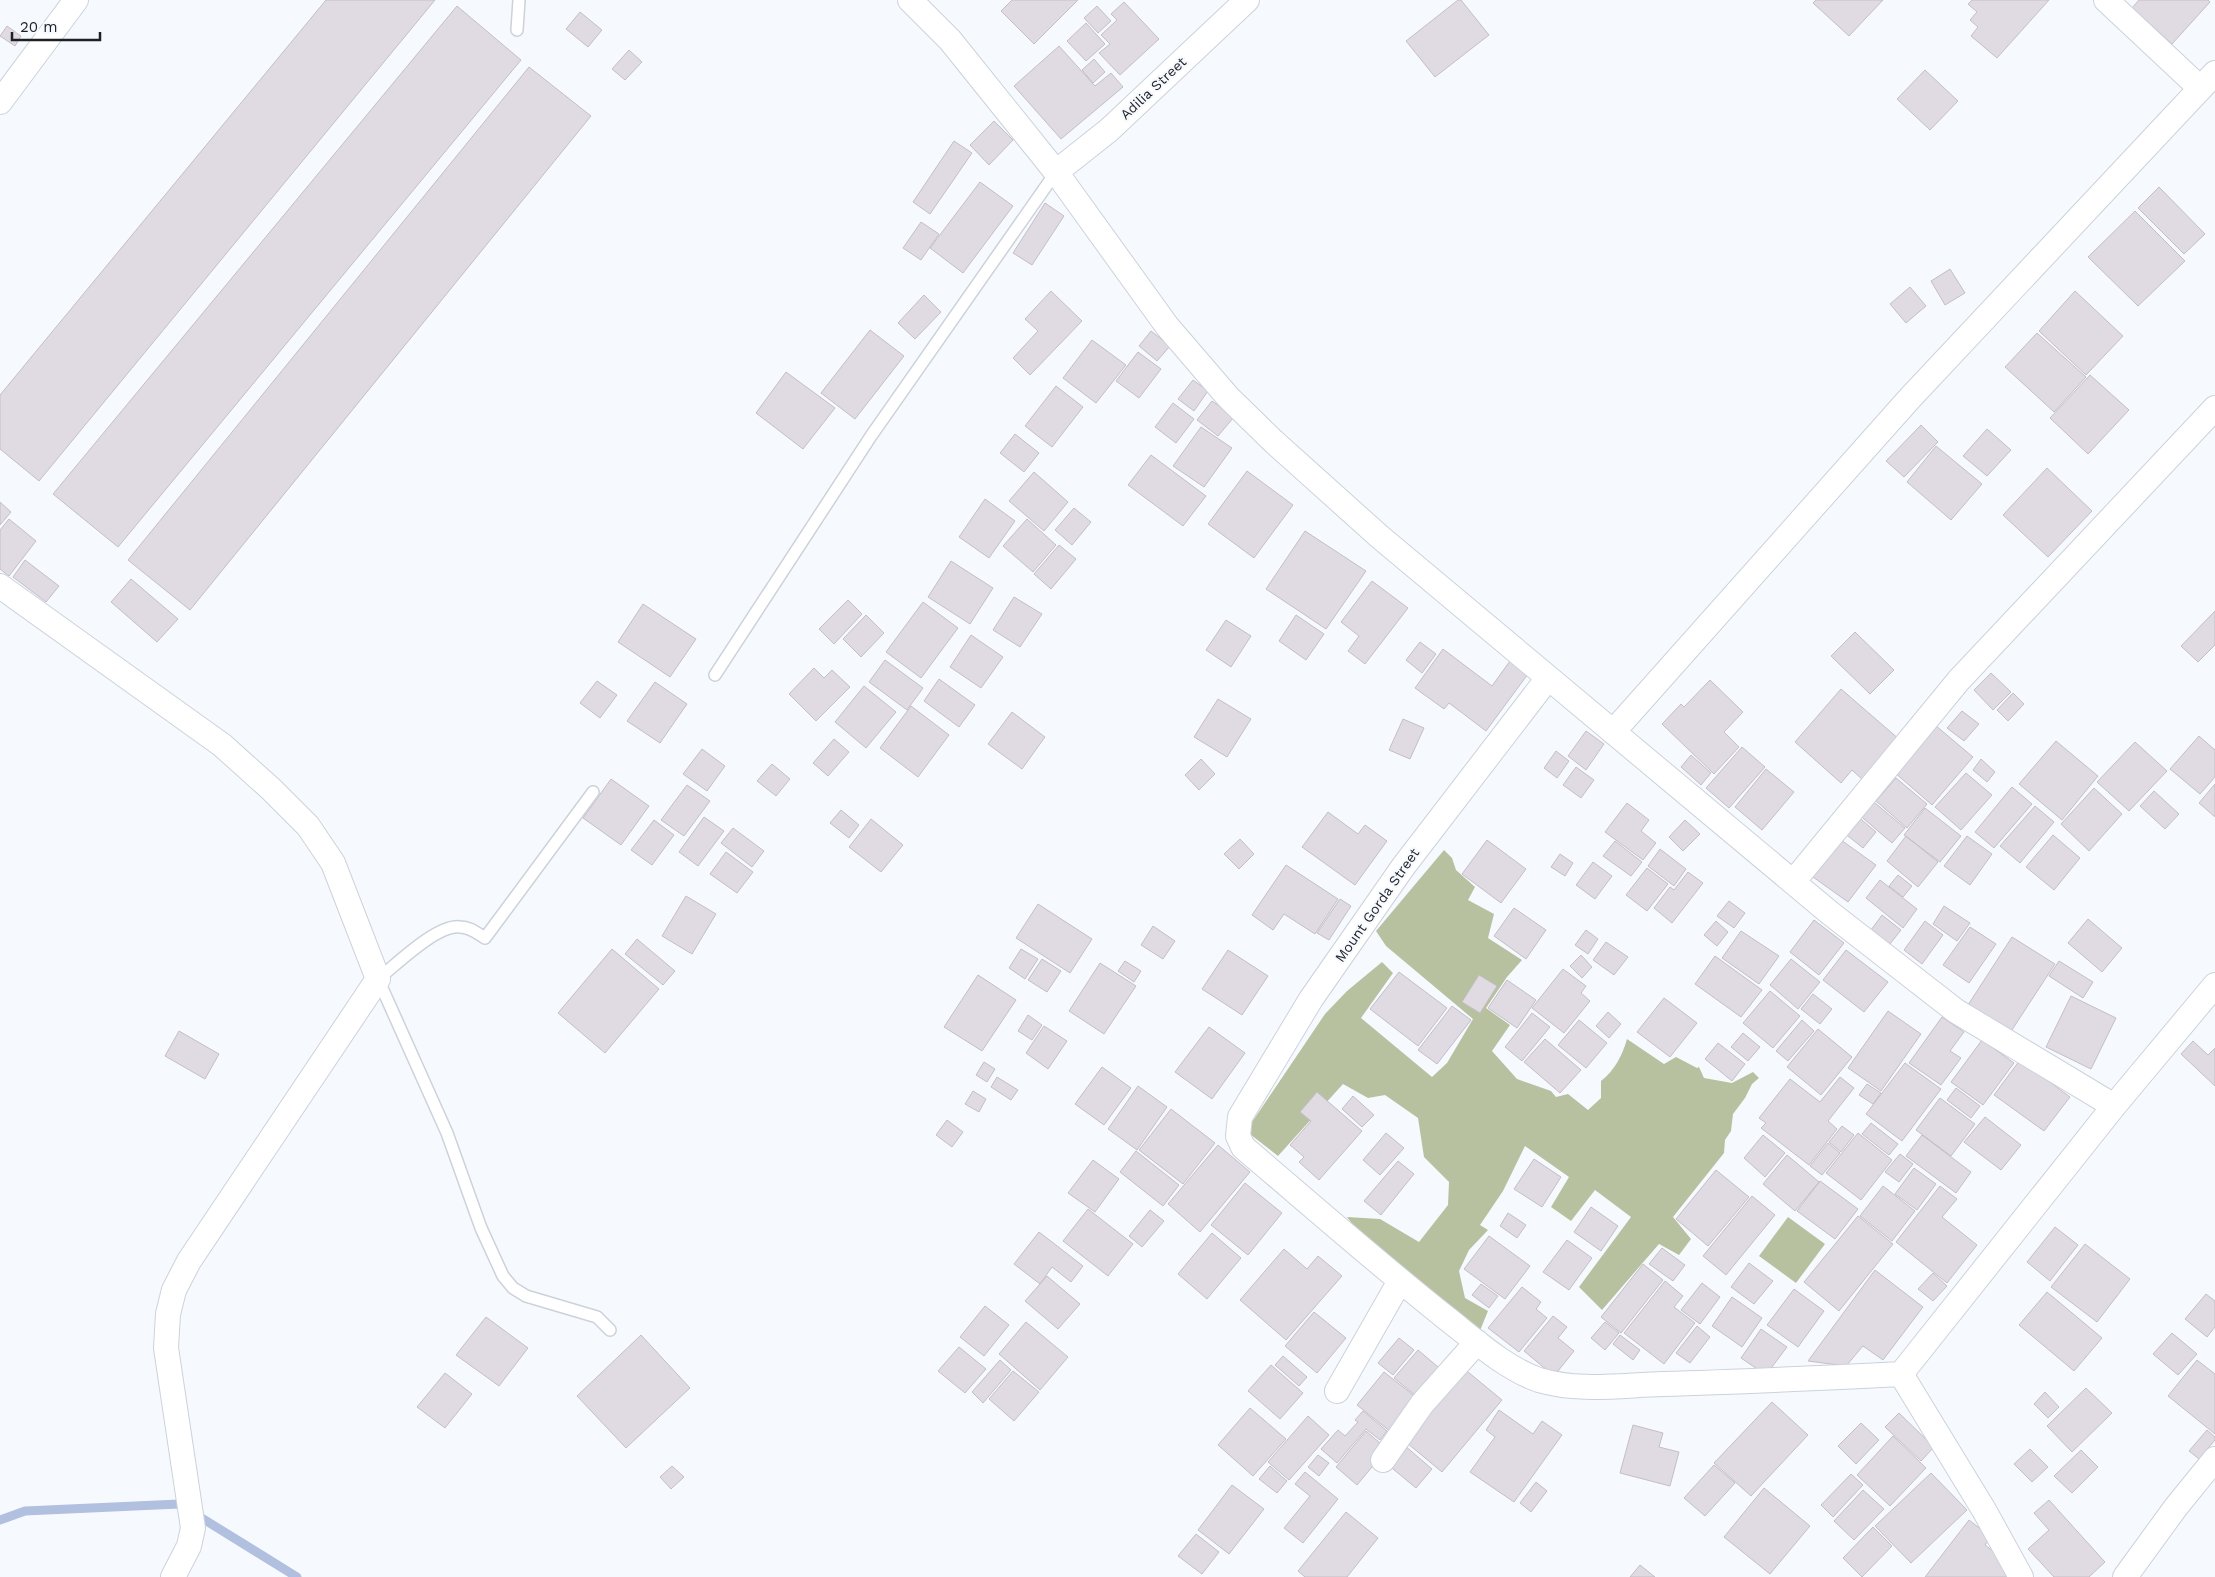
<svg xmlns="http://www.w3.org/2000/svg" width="2215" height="1577" font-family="'Work Sans',sans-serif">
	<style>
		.forest { fill: #b7c09f }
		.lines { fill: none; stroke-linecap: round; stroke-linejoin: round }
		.stream { stroke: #b1c0de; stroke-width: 9 }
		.building { fill: #e0dae2; stroke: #c4bec6 }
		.lane-casing { stroke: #ccd2da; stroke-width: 14 }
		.street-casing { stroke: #ccd2da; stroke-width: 26 }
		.lane { stroke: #fff; stroke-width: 11 }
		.street { stroke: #fff; stroke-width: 24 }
		.labels { text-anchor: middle; stroke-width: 4.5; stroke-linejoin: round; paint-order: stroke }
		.street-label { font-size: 14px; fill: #1e2124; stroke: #f6faff }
	</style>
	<rect width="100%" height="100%" fill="#f6faff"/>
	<!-- forest -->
	<path class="forest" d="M1444,850L1452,858L1456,870L1475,887L1468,900L1494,914L1488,938L1522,960L1507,977L1486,1008L1510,1025L1492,1051L1517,1079L1551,1091L1556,1097L1568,1094L1588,1110L1601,1098V1081C1615,1070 1622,1056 1627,1039L1664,1064L1676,1057L1697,1068L1699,1067L1704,1078L1732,1083L1753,1072L1759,1078L1752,1084L1745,1098L1733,1114L1731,1131L1725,1140L1724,1153L1673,1217L1691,1239L1679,1255L1659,1244L1602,1310L1579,1287L1631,1217L1595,1190L1571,1221L1551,1207L1569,1177L1525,1146L1503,1191L1480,1225L1488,1230L1469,1250L1459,1271L1465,1298L1488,1311L1479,1333L1360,1234L1347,1217L1380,1219L1419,1242L1448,1205L1449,1182L1424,1157L1418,1118L1385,1095L1368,1098L1343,1084L1278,1156L1246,1131L1325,1014L1347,991L1382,962L1393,973L1361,1018L1432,1077L1447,1063L1473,1019L1386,946L1376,931Z
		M1788,1217L1825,1244L1796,1283L1759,1256Z"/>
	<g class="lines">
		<!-- stream -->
		<path class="stream" d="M0,1520L25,1511L179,1504L297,1577"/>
	</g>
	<!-- building -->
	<path class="building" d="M326,0H435L39,481L0,449V395Z
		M1012,0H1078L1034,44L1001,11Z
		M1458,0H1461L1489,35L1435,77L1406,41Z
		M1816,0H1883L1849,36L1813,3Z
		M1972,0H2049L1997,58L1971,36L1978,27L1970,20L1977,12L1968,4Z
		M2139,0H2208L2210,2L2172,44L2132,8Z
		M1124,2L1159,39L1120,75L1099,53L1110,44L1101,35L1117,20L1111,14Z
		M457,6L521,60L118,547L53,494Z
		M1097,6L1111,21L1098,33L1084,18Z
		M580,12L602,30L588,47L566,29Z
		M1086,23L1105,44L1086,61L1067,41Z
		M7,26L21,36L15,46L0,36Z
		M1059,46L1095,86L1111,73L1123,87L1061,139L1014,86Z
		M629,50L642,62L625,80L612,69Z
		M1094,59L1105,72L1093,83L1082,70Z
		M529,67L591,116L190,610L128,560Z
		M1925,70L1958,101L1930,130L1897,99Z
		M994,121L1013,140L989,165L970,145Z
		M954,141L972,153L930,214L913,202Z
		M980,182L1013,206L963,273L930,248Z
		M2159,187L2205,234L2184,254L2138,208Z
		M1045,203L1064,216L1032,265L1013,253Z
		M2135,211L2185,261L2138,306L2088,257Z
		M921,222L939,234L921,260L903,248Z
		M1950,269L1965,293L1945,305L1931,281Z
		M1910,287L1926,306L1906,323L1890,304Z
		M1051,291L1082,321L1030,375L1013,358L1038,331L1025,319Z
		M2075,291L2123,336L2086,375L2039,331Z
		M924,295L941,312L915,339L898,323Z
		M870,330L904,356L855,419L821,393Z
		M1151,331L1170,346L1157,361L1139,346Z
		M2037,333L2086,377L2054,412L2005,367Z
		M1092,340L1126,365L1096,403L1063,378Z
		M1138,352L1161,369L1139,398L1116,381Z
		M786,372L835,408L803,449L756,413Z
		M2090,375L2129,410L2088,454L2050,418Z
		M1193,380L1208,391L1194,411L1178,399Z
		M1056,386L1083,407L1052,447L1025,426Z
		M1212,401L1234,417L1218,436L1197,420Z
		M1173,403L1194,419L1176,443L1155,427Z
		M1921,425L1938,442L1904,477L1886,461Z
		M1201,427L1232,448L1204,487L1173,466Z
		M1987,429L2011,450L1987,476L1963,456Z
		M1015,434L1039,453L1024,472L1000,453Z
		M1936,446L1982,484L1951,520L1907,482Z
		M1151,455L1206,496L1183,526L1128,485Z
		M2047,468L2092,511L2048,557L2003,515Z
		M1247,471L1293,505L1254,558L1208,524Z
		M1034,472L1068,502L1044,531L1009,501Z
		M985,499L1015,521L989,558L959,537Z
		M0,502L11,512L0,525Z
		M1074,508L1091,522L1072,545L1055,530Z
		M9,519L36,541L9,576L0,569V530Z
		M1027,519L1056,545L1033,572L1003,546Z
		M1305,531L1366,571L1326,629L1266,589Z
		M1059,545L1076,559L1051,589L1034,574Z
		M25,560L59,586L46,602L13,577Z
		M951,561L993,588L970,624L928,597Z
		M131,579L178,619L157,642L111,602Z
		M1372,581L1408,608L1365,664L1348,651L1359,636L1341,622Z
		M1014,597L1042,614L1020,647L993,630Z
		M848,600L862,614L834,644L819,629Z
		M923,602L958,628L921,678L886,652Z
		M643,604L696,639L670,677L618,642Z
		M2215,611V645L2198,662L2181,646Z
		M866,615L884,633L861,657L843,639Z
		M1296,615L1324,634L1306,660L1279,641Z
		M1226,620L1251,636L1231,667L1206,650Z
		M1855,632L1894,670L1870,694L1831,656Z
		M971,635L1003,657L981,688L950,667Z
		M1420,642L1436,654L1422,673L1406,660Z
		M1443,649L1492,686L1510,661L1528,674L1486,731L1449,703L1444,709L1415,688Z
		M885,660L923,688L907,710L869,682Z
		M814,668L824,678L832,670L850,687L816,721L789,694Z
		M1991,673L2011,692L1993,710L1974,690Z
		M939,679L975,705L959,727L924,701Z
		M1710,680L1743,712L1724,732L1739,747L1714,774L1662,724L1681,704L1684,707Z
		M597,681L617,695L600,718L580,703Z
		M655,682L687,704L660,743L627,721Z
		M864,686L896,712L866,748L835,722Z
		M1841,689L1900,740L1864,781L1852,770L1841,783L1795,742Z
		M2013,693L2024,704L2008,721L1997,710Z
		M1218,699L1251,719L1227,757L1194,737Z
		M911,706L949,735L918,777L880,748Z
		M1962,711L1979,724L1964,741L1947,728Z
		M1012,712L1045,737L1022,769L988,744Z
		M1403,719L1424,728L1410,759L1389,750Z
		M1935,725L1973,757L1932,805L1894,772Z
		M1586,731L1604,744L1586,770L1568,756Z
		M2199,736L2215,750V777L2200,794L2170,769Z
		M834,739L849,752L828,776L813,763Z
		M2056,741L2098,776L2062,820L2019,784Z
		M2135,742L2167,771L2129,811L2097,782Z
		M1742,747L1765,767L1729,808L1706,788Z
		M702,749L725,766L707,791L683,774Z
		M1556,751L1569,761L1557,778L1544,768Z
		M1691,755L1711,773L1701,785L1681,767Z
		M1201,759L1215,774L1199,790L1185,775Z
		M1981,759L1995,772L1987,782L1973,770Z
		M772,764L790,779L776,796L757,781Z
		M1576,767L1594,780L1581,798L1563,785Z
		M1766,769L1794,792L1762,830L1735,807Z
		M1966,773L1992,795L1961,830L1935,807Z
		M1896,778L1927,804L1907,828L1876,801Z
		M611,779L649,806L621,845L583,818Z
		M2215,784V817L2199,803Z
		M687,785L710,801L684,836L661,820Z
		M2012,787L2032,804L1994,848L1975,832Z
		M2094,788L2122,814L2089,851L2061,824Z
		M2154,791L2179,814L2165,829L2140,806Z
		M1869,798L1905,828L1892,843L1857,813Z
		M1627,803L1649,820L1641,831L1656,843L1643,860L1605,832Z
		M2035,806L2054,822L2020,863L2000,846Z
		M1925,808L1961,836L1940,862L1904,835Z
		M841,810L859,825L849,838L830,823Z
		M1328,812L1358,834L1365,825L1387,841L1355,885L1302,847Z
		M1856,815L1876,832L1863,848L1843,832Z
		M704,817L724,831L698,866L679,852Z
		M871,819L903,845L881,872L849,847Z
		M654,820L674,835L652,865L631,850Z
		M1685,820L1700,834L1683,851L1669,837Z
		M733,828L764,851L752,867L721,843Z
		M2053,835L2080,858L2054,890L2026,867Z
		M1906,836L1938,862L1918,887L1887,861Z
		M1967,836L1992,854L1970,885L1944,866Z
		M1240,839L1254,854L1239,869L1224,854Z
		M1487,840L1526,869L1501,903L1462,874Z
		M1841,840L1876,865L1848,902L1813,877Z
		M1615,841L1642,862L1631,876L1603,856Z
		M1660,849L1686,869L1674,886L1648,866Z
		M726,852L753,872L737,893L710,874Z
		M1560,854L1573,863L1565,876L1551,867Z
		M1593,862L1612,876L1595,899L1576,885Z
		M1286,865L1338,899L1315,934L1284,914L1273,930L1252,915Z
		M1647,868L1668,884L1647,911L1626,895Z
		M1688,872L1703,883L1672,923L1654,908L1670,887L1674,890Z
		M1898,875L1912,886L1903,897L1889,886Z
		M1880,880L1917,909L1903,928L1866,898Z
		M686,896L716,914L692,954L662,936Z
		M1340,899L1351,906L1329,940L1317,933Z
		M1729,901L1745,913L1734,928L1717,916Z
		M1038,904L1092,939L1070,973L1016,938Z
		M1944,906L1970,923L1957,941L1933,924Z
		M1514,908L1546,930L1526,959L1494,936Z
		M1882,915L1901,930L1890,944L1871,930Z
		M2088,919L2122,948L2102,972L2068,943Z
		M1814,920L1844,943L1819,975L1790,952Z
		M1716,921L1728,932L1717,946L1704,935Z
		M1925,921L1943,935L1922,964L1904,950Z
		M1153,926L1175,941L1163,959L1141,945Z
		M1970,927L1996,944L1969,983L1943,965Z
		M1586,930L1598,939L1588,954L1575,945Z
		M1741,931L1779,956L1759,984L1722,958Z
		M2012,937L2055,964L2010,1033L1968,1005Z
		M637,939L675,971L663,985L625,954Z
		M1606,942L1628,957L1614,975L1593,960Z
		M612,949L659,989L605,1053L558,1013Z
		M1021,949L1038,959L1025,979L1009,968Z
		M1228,950L1268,976L1242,1015L1202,989Z
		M1846,950L1888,982L1864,1012L1823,980Z
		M1581,955L1592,967L1582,978L1570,966Z
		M1715,956L1762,990L1741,1017L1695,984Z
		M1042,959L1061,971L1047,992L1028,980Z
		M1791,959L1820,982L1798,1009L1770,985Z
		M1125,961L1141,971L1134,982L1118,971Z
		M2059,961L2093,982L2083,998L2049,976Z
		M1100,963L1136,986L1104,1034L1069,1011Z
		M1563,969L1586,986L1581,993L1590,1001L1564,1033L1532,1008Z
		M1399,972L1447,1008L1418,1046L1370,1009Z
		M978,975L1016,1000L982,1051L944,1027Z
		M1479,975L1497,986L1480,1013L1462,1002Z
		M1507,980L1536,1000L1517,1028L1488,1008Z
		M1770,991L1800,1016L1773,1048L1743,1023Z
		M1813,994L1832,1009L1820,1024L1801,1009Z
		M2071,996L2116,1018L2091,1069L2046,1047Z
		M1664,998L1697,1023L1670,1057L1637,1032Z
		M1452,1006L1471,1020L1437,1064L1418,1050Z
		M1888,1011L1921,1034L1881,1091L1848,1068Z
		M1608,1012L1621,1024L1609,1038L1596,1026Z
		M1532,1013L1550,1027L1522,1061L1505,1047Z
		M1028,1015L1042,1025L1032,1040L1018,1031Z
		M1942,1017L1964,1032L1950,1051L1961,1058L1941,1085L1909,1063Z
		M1579,1020L1607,1043L1586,1068L1558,1045Z
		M1802,1020L1814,1031L1788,1061L1776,1051Z
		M1044,1026L1067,1041L1048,1069L1026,1053Z
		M1209,1027L1245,1053L1212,1099L1175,1072Z
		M1818,1029L1852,1057L1821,1095L1787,1067Z
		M179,1031L219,1054L205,1079L165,1056Z
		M1743,1033L1760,1047L1748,1061L1731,1047Z
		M1545,1039L1581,1070L1560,1093L1524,1062Z
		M1982,1040L2014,1063L1983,1105L1951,1082Z
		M2193,1041L2208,1055L2215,1048V1086L2181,1054Z
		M1718,1043L1745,1064L1732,1081L1705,1059Z
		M2020,1060L2070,1097L2044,1131L1994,1095Z
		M984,1062L995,1069L987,1082L976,1075Z
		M1905,1063L1941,1089L1902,1141L1866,1114Z
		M1102,1067L1131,1088L1104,1125L1075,1104Z
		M997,1077L1018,1090L1011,1100L991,1087Z
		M1840,1077L1854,1088L1828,1121L1837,1129L1809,1165L1761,1128L1766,1123L1759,1118L1790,1079L1820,1102Z
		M1867,1084L1881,1093L1873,1104L1859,1095Z
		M1138,1086L1167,1107L1137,1150L1108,1129Z
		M1956,1088L1980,1106L1971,1118L1947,1100Z
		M973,1091L986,1099L979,1112L965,1104Z
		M1317,1092L1362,1131L1319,1180L1299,1162L1304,1157L1290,1145L1311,1121L1300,1112Z
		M1353,1096L1374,1115L1362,1127L1342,1109Z
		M1940,1098L1975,1124L1951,1156L1916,1130Z
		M1171,1109L1215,1143L1183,1184L1139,1150Z
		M1985,1117L2021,1145L2001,1170L1964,1142Z
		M947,1120L963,1132L952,1147L936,1135Z
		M1871,1123L1898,1144L1889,1155L1862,1134Z
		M1842,1126L1854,1135L1841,1152L1829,1142Z
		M1386,1133L1404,1148L1380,1175L1363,1160Z
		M1858,1133L1892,1160L1861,1200L1826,1173Z
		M1763,1135L1785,1153L1765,1177L1744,1158Z
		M1922,1135L1971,1172L1956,1193L1906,1156Z
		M1828,1143L1840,1153L1822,1175L1810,1166Z
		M1218,1145L1250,1172L1200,1232L1168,1204Z
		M1136,1151L1179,1185L1163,1206L1120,1172Z
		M1900,1154L1913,1164L1899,1182L1885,1172Z
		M1787,1155L1819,1182L1795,1211L1763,1184Z
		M1534,1159L1561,1177L1542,1207L1514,1189Z
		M1093,1160L1119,1179L1095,1212L1068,1193Z
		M1398,1161L1414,1174L1381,1215L1364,1201Z
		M1914,1168L1936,1184L1917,1210L1895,1194Z
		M1716,1170L1749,1197L1708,1246L1676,1219Z
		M1820,1181L1858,1209L1835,1239L1797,1211Z
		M1245,1183L1282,1213L1248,1255L1211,1225Z
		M1883,1186L1915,1211L1892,1241L1860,1216Z
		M1940,1186L1957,1199L1942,1217L1977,1245L1947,1283L1896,1242Z
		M1752,1196L1775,1215L1726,1275L1703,1256Z
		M1591,1207L1618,1226L1601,1251L1574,1232Z
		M1088,1209L1133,1244L1108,1276L1063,1241Z
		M1150,1210L1164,1221L1142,1247L1129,1236Z
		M1508,1213L1526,1225L1517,1238L1500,1226Z
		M1858,1216L1893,1244L1839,1311L1804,1282Z
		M2055,1227L2078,1245L2050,1281L2027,1262Z
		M1039,1232L1083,1266L1071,1282L1052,1267L1040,1284L1014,1264Z
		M1212,1233L1241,1258L1207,1299L1178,1274Z
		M1489,1236L1530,1266L1505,1299L1464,1269Z
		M1567,1240L1592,1258L1569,1290L1543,1272Z
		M2085,1244L2130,1279L2097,1322L2051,1287Z
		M1662,1248L1685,1265L1673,1281L1649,1264Z
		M1284,1249L1307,1269L1318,1256L1342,1276L1286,1340L1240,1300Z
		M1749,1263L1773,1281L1754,1304L1731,1287Z
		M1643,1264L1663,1280L1621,1333L1601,1317Z
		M1875,1270L1923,1307L1883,1360L1863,1346L1846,1366L1808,1361Z
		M1933,1273L1947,1286L1933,1301L1918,1289Z
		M1047,1276L1080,1304L1058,1329L1025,1301Z
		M1665,1281L1683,1296L1674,1307L1695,1323L1664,1364L1624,1333Z
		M1702,1283L1720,1297L1700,1324L1681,1310Z
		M1481,1284L1498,1296L1489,1308L1472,1295Z
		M1522,1287L1541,1302L1536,1309L1547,1318L1519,1352L1488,1328Z
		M1794,1289L1824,1311L1798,1347L1767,1325Z
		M2047,1292L2102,1338L2074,1371L2019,1325Z
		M2206,1294L2215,1301V1327L2207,1337L2185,1319Z
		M1732,1297L1762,1318L1742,1347L1712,1326Z
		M985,1306L1009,1325L984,1356L960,1337Z
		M1314,1312L1346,1338L1317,1373L1285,1346Z
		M1553,1316L1567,1327L1558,1338L1574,1351L1554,1376L1524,1351Z
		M486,1317L528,1348L499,1386L456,1355Z
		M1026,1322L1068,1357L1040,1390L999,1354Z
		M1605,1322L1619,1333L1605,1350L1591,1338Z
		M1697,1326L1710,1337L1690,1363L1676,1353Z
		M1761,1329L1787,1347L1766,1375L1741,1358Z
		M2172,1333L2197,1354L2178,1375L2153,1354Z
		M641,1335L690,1388L626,1448L577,1396Z
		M1620,1335L1640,1350L1633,1360L1613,1344Z
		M1399,1338L1414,1350L1393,1375L1378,1363Z
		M959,1347L986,1369L965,1393L938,1371Z
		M1418,1350L1444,1372L1421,1400L1394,1378Z
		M1283,1356L1307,1377L1299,1386L1275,1365Z
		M1000,1360L1011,1370L983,1403L972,1392Z
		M2197,1360L2215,1374V1434L2168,1396Z
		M1271,1365L1303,1393L1280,1419L1248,1391Z
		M1462,1367L1502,1400L1442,1472L1401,1438Z
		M1013,1371L1039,1392L1014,1421L989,1399Z
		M1384,1372L1418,1399L1391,1432L1357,1405Z
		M445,1373L472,1394L445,1428L417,1407Z
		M2086,1388L2112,1413L2072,1452L2047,1426Z
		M2045,1392L2059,1407L2048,1418L2034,1404Z
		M1772,1402L1808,1435L1751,1496L1714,1463Z
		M1250,1408L1286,1439L1253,1476L1218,1445Z
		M1499,1410L1533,1434L1542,1421L1562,1435L1514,1502L1470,1472L1495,1437L1486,1430Z
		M1363,1411L1387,1431L1380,1440L1366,1429L1337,1463L1321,1449L1338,1430L1345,1436L1358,1422L1355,1420Z
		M1899,1413L1934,1447L1921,1461L1885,1427Z
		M1308,1416L1329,1435L1289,1480L1268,1462Z
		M1861,1423L1879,1440L1856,1464L1838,1446Z
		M1633,1425L1663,1433L1659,1447L1679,1452L1670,1486L1620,1473Z
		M2207,1430L2215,1437V1440L2199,1459L2189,1451Z
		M1366,1431L1387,1449L1357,1485L1336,1467Z
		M1893,1436L1926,1468L1890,1506L1857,1475Z
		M1404,1445L1432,1469L1416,1488L1387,1464Z
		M2030,1449L2048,1467L2032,1482L2014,1464Z
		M2081,1450L2098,1467L2072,1493L2054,1476Z
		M1318,1455L1329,1463L1319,1476L1308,1467Z
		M1714,1465L1735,1483L1705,1516L1684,1498Z
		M672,1466L684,1477L671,1489L660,1477Z
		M1270,1466L1287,1481L1277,1493L1259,1479Z
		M1305,1472L1338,1499L1303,1543L1284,1528L1310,1496L1295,1484Z
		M1931,1473L1967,1510L1911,1563L1875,1526Z
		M1851,1474L1863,1485L1833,1517L1821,1505Z
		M1536,1482L1547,1491L1531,1512L1520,1503Z
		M1232,1485L1264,1509L1229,1554L1198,1530Z
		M1764,1488L1810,1526L1770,1574L1724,1537Z
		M1863,1490L1884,1509L1854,1540L1834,1521Z
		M2049,1500L2105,1562L2089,1577H2054L2028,1549L2049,1530L2034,1513Z
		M1346,1512L1378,1538L1347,1577H1305L1298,1571Z
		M1969,1520L1991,1537L1985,1545L2010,1564L2007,1577H1925Z
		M1873,1527L1892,1546L1862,1577L1843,1558Z
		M1196,1534L1219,1552L1202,1574L1178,1556Z
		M1640,1565L1655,1577H1630Z"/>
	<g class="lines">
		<defs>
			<path id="lane" d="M517,30L519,0
				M715,675L871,436L1056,172
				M593,792L485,938C477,933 470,927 460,927C437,924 396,965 378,979L447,1133L481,1228L503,1276L513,1288L526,1296L597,1317L610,1330"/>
			<path id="street" d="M910,0L950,40L1056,172L1167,326L1228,397L1273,441L1380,537L1830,913L1956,1011L2114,1106
				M2106,0L2200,88
				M0,102L76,0
				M1056,172L1109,130L1247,0
				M0,586L222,745L271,789L308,826L333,863L378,979L189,1261L174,1290L168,1314L166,1348L193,1528L189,1546L173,1577
				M1548,678L1403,867L1311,999L1240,1117L1238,1136L1243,1147C1310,1204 1376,1262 1445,1317C1472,1338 1506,1369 1539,1380C1579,1392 1622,1385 1663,1384C1743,1382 1822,1378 1901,1374L1984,1510L2021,1577
				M1613,732L1910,398L2215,73
				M1793,882L1959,680L2215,408
				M1901,1374L2114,1106L2215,985
				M1337,1391L1400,1281
				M1383,1460L1422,1404L1477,1342
				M2125,1577L2176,1507L2215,1459"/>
		</defs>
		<!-- lane casing -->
		<use href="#lane" class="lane-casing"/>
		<!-- street casing -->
		<use href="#street" class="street-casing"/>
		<!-- lane -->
		<use href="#lane" class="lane"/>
		<!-- street -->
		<use href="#street" class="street"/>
	</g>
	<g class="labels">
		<!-- street labels -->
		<g class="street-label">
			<text transform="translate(1153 88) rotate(-43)" y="5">Adilia Street</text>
			<text transform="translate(1377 905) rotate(-55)" y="5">Mount Gorda Street</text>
		</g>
	</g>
	<!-- scale -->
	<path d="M12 32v8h88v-8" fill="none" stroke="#1e2124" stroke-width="2.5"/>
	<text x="20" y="32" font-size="15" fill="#1e2124" stroke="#f6faff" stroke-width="4" paint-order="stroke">20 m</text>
</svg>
